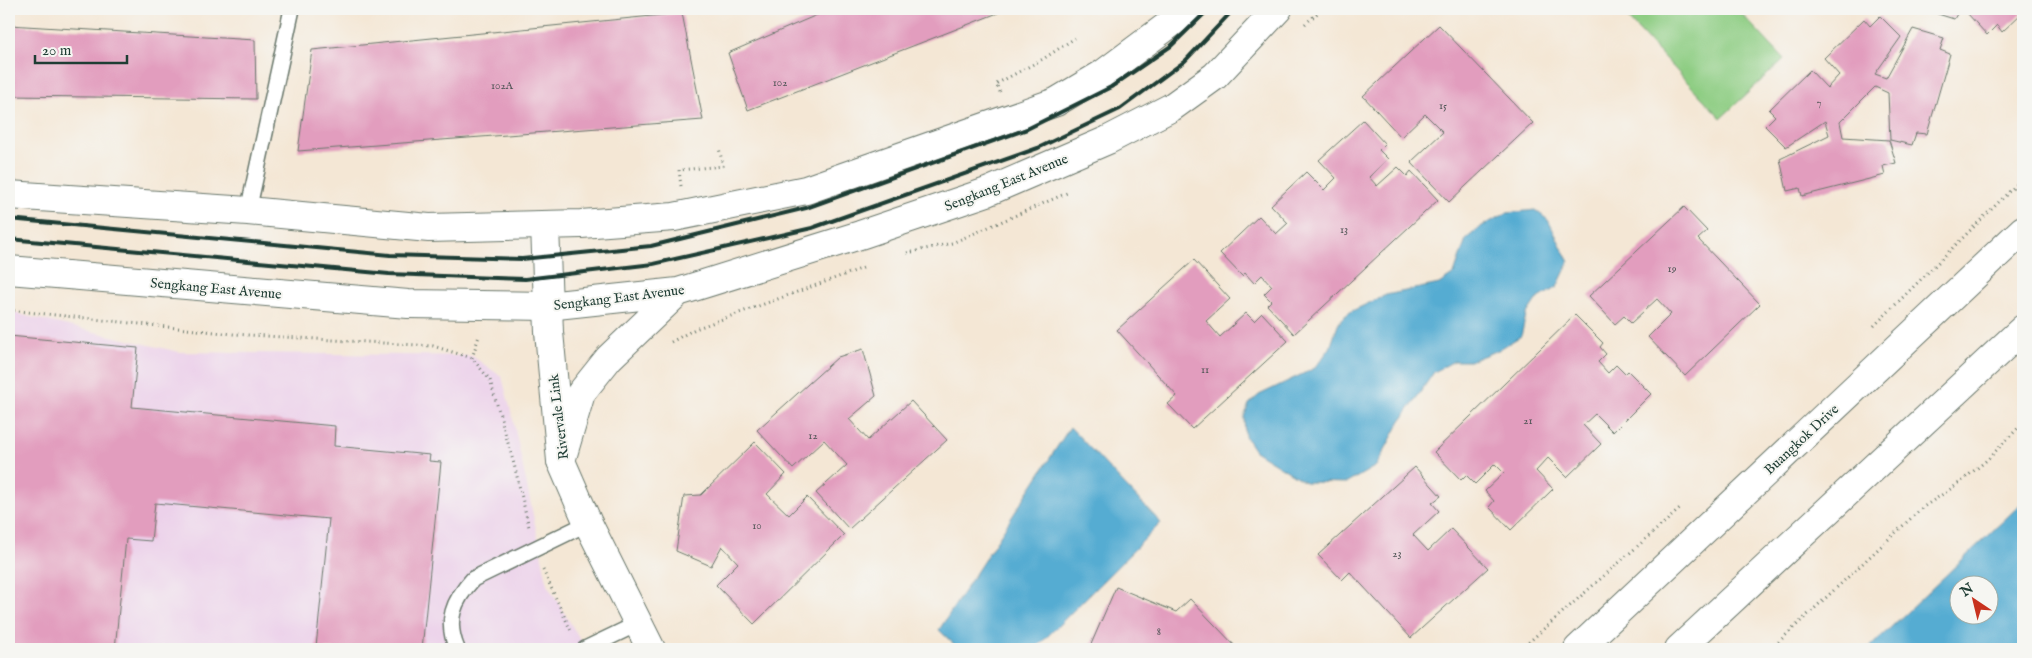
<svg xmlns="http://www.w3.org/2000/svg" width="2032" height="658" font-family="'IM FELL English',serif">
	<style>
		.built { fill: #ecd1ea }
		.green { fill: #8ecd83; stroke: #56855c }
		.water { fill: #55acd2; stroke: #3a7483; fill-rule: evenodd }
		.building { fill: #e29dbe }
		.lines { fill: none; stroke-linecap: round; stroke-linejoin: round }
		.service-casing { stroke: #6a786c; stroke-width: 18 }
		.tertiary-casing { stroke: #6a786c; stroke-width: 30 }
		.secondary-casing { stroke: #6a786c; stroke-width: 30 }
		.primary-casing { stroke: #6a786c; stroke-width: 30 }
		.path { stroke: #6a786c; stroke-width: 3; stroke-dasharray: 1 4; stroke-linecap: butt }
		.service { stroke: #fff; stroke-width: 15 }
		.tertiary { stroke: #fff; stroke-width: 28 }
		.secondary { stroke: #fff; stroke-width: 28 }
		.primary { stroke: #fff; stroke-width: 28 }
		.rail { stroke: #1f3d34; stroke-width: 4 }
		.labels { text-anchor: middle; stroke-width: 4; stroke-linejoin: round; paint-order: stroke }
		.number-label { font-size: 11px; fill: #505556 }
		.street-label { font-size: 14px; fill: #1f3d34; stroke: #f6f6f2 }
	</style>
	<rect width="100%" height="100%" fill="#f6f6f2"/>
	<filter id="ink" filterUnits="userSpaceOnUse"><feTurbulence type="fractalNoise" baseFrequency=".02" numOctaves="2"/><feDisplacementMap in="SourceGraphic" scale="10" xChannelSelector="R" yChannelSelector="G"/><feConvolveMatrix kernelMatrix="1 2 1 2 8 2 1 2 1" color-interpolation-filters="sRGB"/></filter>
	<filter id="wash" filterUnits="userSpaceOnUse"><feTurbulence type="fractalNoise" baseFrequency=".0096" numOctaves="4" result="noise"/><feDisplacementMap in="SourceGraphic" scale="20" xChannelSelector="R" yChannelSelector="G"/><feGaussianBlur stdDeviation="1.12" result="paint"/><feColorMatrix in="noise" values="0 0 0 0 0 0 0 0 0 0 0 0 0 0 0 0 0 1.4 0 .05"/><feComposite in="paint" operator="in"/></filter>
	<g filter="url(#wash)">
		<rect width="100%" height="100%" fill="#f4e7d5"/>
		<!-- built -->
		<path class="built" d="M9,312L179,352L472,356L502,377L512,415L548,586L586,649H9Z"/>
		<!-- green -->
		<path class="green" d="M1639,9H1737L1784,59L1721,118L1628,19Z"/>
		<!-- water -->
		<path class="water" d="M1535,210L1548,220L1569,262L1557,287L1536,300L1526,315L1521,336L1498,350L1470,361H1454L1434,372L1400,422L1376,466L1347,483L1305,482L1255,451L1245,436L1244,417L1249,404L1259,395L1315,368L1330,348L1338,325L1342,318L1352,311L1386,295L1439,284L1454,274L1466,239L1482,226L1507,213Z
			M1070,427L1161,523L1035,649H959L939,630Z
			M2023,502V649H1868ZM1960,586H1990V616H1960Z"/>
		<g id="blocks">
			<!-- building -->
			<path class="building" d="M831,9H1008L748,110L728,53Z
				M1922,9H1960L1954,19Z
				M1970,9H2023V12L2002,32L1997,25L1987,35L1967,13Z
				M682,13L703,120L298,151L312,50Z
				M1880,16L1901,37L1875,74L1886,78L1913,29L1944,38L1940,50L1950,54L1927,134L1916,133L1912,145L1890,140L1888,93L1875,87L1840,122L1843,137L1889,140L1896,163L1883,166L1885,175L1802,196L1800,188L1787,191L1780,159L1829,135L1825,121L1786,147L1765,126L1775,116L1769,110L1810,70L1827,88L1839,75L1824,58L1864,19L1870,26Z
				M9,25L255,40L256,99L9,96Z
				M1439,25L1533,123L1449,202L1411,162L1443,132L1425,114L1401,137L1363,96Z
				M1363,120L1385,144L1379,150L1388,159L1369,177L1377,186L1398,167L1407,176L1411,171L1438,200L1294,334L1267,305L1271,301L1264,294L1272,286L1262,275L1254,283L1245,273L1242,276L1220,253L1259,216L1276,234L1288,223L1271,205L1306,172L1324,190L1336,178L1319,160Z
				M1684,207L1707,231L1698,239L1760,304L1685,376L1648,337L1671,314L1657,299L1631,323L1624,316L1615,324L1589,296Z
				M1194,260L1230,299L1206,321L1220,337L1246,313L1254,321L1262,313L1288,341L1192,429L1168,404L1177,396L1117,330Z
				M1575,315L1603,343L1600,347L1606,354L1598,362L1608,373L1616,365L1625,374L1628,371L1651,394L1613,432L1595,414L1583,425L1601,444L1567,477L1548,458L1536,471L1553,489L1511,530L1489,507L1494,501L1485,491L1504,473L1495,464L1475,484L1466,475L1461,480L1434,452Z
				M9,336L138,348L132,407L335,426L334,446L430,455L429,461L441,462L422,649H312L316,647L329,519L155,503L151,541L126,539L115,649H9Z
				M863,349L876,396L849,419L868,440L911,401L947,440L849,529L816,493L847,465L824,440L793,469L757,430L838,357Z
				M755,442L786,474L767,494L789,515L807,497L844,535L754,624L716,585L738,563L722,546L711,566L676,551L684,496L701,495Z
				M1415,467L1441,496L1432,503L1439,511L1413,535L1428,551L1451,529L1488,568L1411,638L1350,572L1342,580L1318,555Z
				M1116,587L1176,612L1190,599L1238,649H1089Z"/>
		</g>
	</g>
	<g filter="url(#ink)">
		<use href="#blocks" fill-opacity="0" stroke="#6a786c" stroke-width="1"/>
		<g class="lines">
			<defs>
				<path id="service" d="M248,211L292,9
					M457,649C445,621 453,601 473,579L588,523
					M585,649L637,624"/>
				<path id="tertiary" d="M545,226L549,332L561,461L588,523L651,649"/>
				<path id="secondary" d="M9,195L248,211L429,228L581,224L674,217L806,190L1056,102L1103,74L1190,9
					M9,270L408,304L547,306L678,292L860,235L987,192L1108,140L1172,107L1215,76L1278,9
					M561,461L581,393L609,358L678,292"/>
				<path id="primary" d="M1578,649L2023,230
					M1679,649L2023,329"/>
			</defs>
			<!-- service casing -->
			<use href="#service" class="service-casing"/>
			<!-- tertiary casing -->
			<use href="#tertiary" class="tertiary-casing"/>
			<!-- secondary casing -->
			<use href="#secondary" class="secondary-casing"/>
			<!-- primary casing -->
			<use href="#primary" class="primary-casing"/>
			<!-- path -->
			<path class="path" d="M1305,24L1322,9
				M1000,92L996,84L1043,59L1075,38
				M681,186L679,170L723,166L719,148
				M907,253L952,243L1067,193
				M9,310L233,334L433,346L472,358L490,380L514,464L529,527
				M1874,326L2023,178
				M671,342L695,329L866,267
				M472,358L479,336
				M543,570L571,631
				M1521,649L1682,507
				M1771,649L1922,508L1958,484L1987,460L2023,423"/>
			<!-- service -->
			<use href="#service" class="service"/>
			<!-- tertiary -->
			<use href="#tertiary" class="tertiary"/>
			<!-- secondary -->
			<use href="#secondary" class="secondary"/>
			<!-- primary -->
			<use href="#primary" class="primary"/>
			<!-- rail -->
			<path class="rail" d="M9,219L390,255L522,259L651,246L806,208L1027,129L1111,87L1171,46L1209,9
				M9,239L389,274L525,279L653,264L812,228L1038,148L1120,109L1185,61L1234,9"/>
		</g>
	</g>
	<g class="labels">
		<!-- number labels -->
		<g class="number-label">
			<text x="780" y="86">102</text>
			<text x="502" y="89">102A</text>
			<text x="1819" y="106">7</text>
			<text x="1443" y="109">15</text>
			<text x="1344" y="233">13</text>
			<text x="1672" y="272">19</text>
			<text x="1205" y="373">11</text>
			<text x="1528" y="424">21</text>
			<text x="813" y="439">12</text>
			<text x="757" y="529">10</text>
			<text x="1397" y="557">23</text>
			<text x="1159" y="635">8</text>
		</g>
		<!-- street labels -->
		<g class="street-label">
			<text transform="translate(1006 182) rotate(-22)" y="5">Sengkang East Avenue</text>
			<text transform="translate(216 288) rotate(5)" y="5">Sengkang East Avenue</text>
			<text transform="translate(619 297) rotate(-7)" y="5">Sengkang East Avenue</text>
			<text transform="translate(558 417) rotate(-97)" y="5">Rivervale Link</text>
			<text transform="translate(1801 439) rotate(-43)" y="5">Buangkok Drive</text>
		</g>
	</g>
	<!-- margin -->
	<rect width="2032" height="658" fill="none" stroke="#f6f6f2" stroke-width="30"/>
	<!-- north arrow -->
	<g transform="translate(1974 600) rotate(325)"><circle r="24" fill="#f6f6f2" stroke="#a0aca6"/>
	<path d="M0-4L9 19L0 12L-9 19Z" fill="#c8321e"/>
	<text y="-8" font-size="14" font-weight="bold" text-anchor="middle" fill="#1f3d34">N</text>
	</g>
	<!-- scale -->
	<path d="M35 55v8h92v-8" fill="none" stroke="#1f3d34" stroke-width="2.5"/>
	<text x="42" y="55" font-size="15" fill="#1f3d34" stroke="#f6f6f2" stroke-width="4" paint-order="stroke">20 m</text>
</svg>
